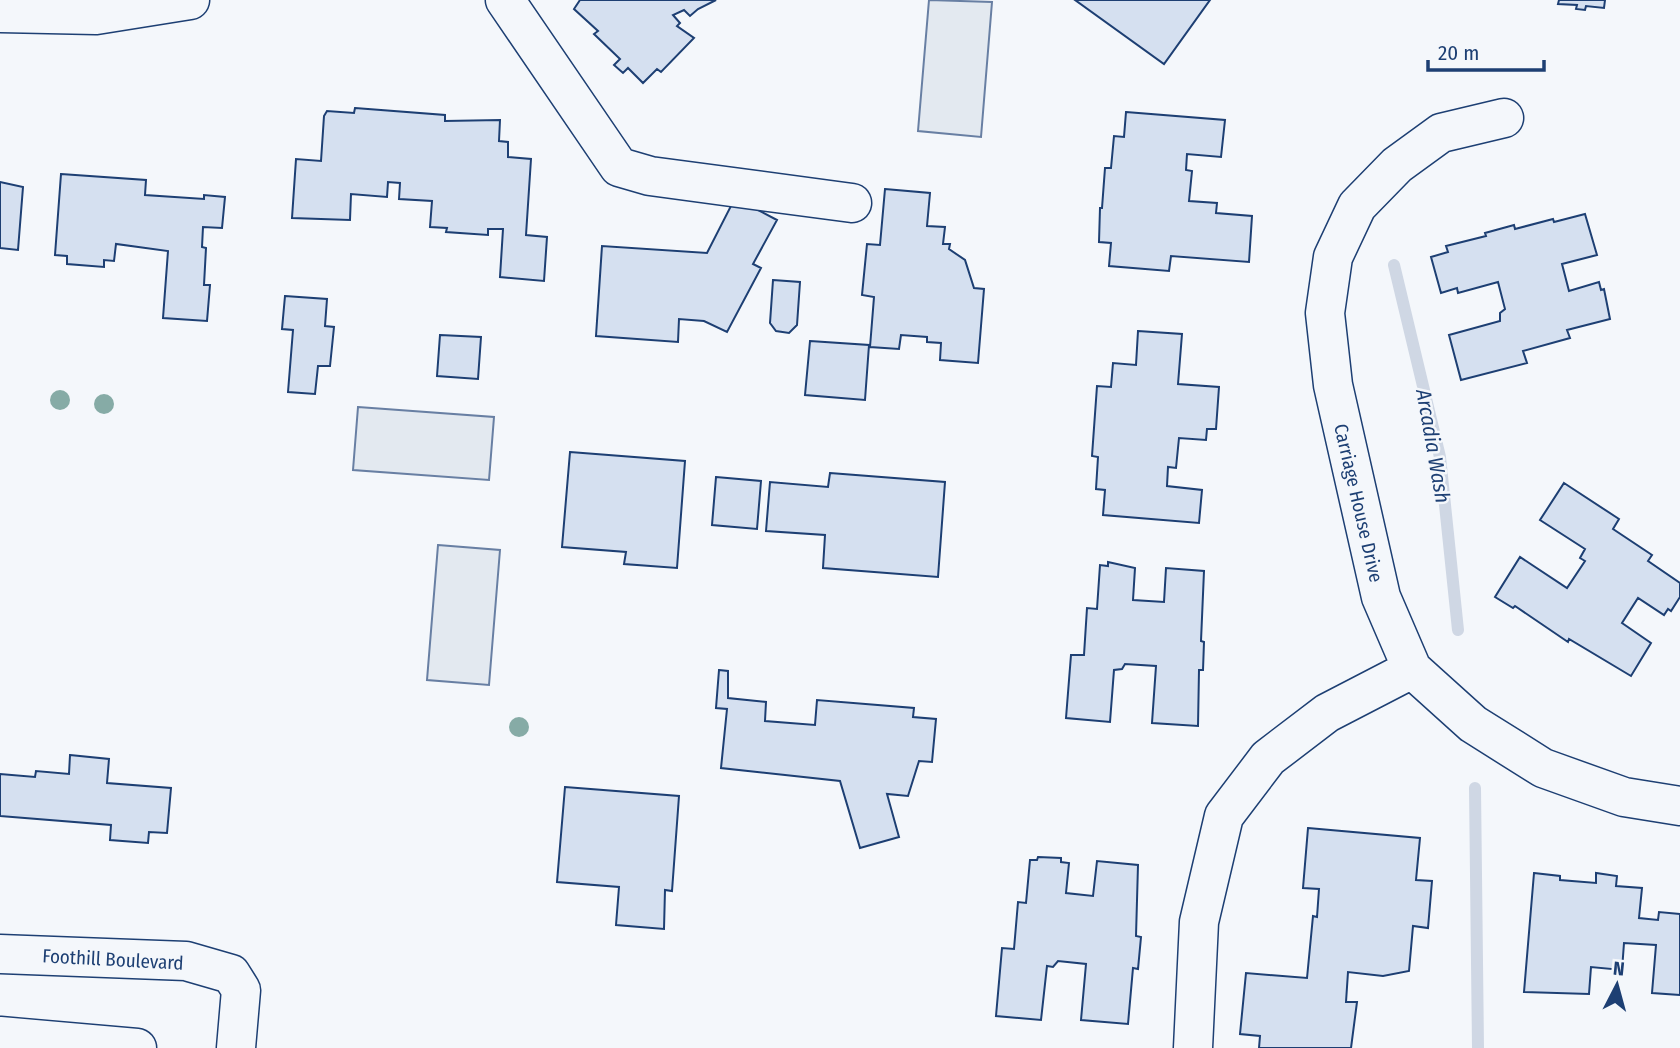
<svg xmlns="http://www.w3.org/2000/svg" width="1680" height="1048" font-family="'Fira Sans Condensed',sans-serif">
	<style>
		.green { fill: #e3e9f0; stroke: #687fa3; stroke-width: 2 }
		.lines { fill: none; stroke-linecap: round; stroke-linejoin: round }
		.stream { stroke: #cfd7e4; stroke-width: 12 }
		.building { fill: #d5e0f0; stroke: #1d3f73; stroke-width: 2 }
		.minor-casing { stroke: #1d3f73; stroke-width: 41 }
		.major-casing { stroke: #1d3f73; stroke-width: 41 }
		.minor { stroke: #f4f7fb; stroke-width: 38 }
		.major { stroke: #f4f7fb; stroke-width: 38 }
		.tree { fill: #86aba6 }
		.labels { text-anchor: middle; stroke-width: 5; stroke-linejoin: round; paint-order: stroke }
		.street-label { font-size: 19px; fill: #1d3f73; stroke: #f4f7fb }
		.water-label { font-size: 21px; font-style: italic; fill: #1d3f73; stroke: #f4f7fb }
	</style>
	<rect width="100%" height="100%" fill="#f4f7fb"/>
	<!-- green -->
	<path class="green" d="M929,0L992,2L981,137L918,131Z
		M358,407L494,417L489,480L353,470Z
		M438,545L500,550L489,685L427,680Z"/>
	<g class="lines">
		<!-- stream -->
		<path class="stream" d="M1394,265L1440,457L1458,630
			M1475,788L1478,1048"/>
	</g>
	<!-- building -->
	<path class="building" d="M580,0H716L698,9L690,16L684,10L673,15L680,23L677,26L694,38L661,72L657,69L643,83L628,68L623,73L614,65L620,59L594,34L598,31L574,9Z
		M1075,0H1210L1164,64Z
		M1559,0H1605L1604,8L1586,6L1585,10L1576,9L1577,5L1558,4Z
		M355,108L445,115V121L500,120L499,141L508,142V157L531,159L526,235L547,237L544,281L500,277L503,229H488V235L446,232L447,228L430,227L432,201L399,199L400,183L388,182L387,197L351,194L350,220L292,218L296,159L321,161L324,116L327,111L354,113Z
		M1126,112L1225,120L1221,157L1187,154L1186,170L1192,171L1189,201L1217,203L1216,213L1252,216L1249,262L1171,256L1169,271L1109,266L1111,243L1099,242L1100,208H1102L1105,168H1111L1114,136L1124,137Z
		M61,174L146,180L145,195L204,199V195L225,197L222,228L203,227L202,247L206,248L204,285H210L207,321L163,318L168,251L116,244L114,261L104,260V267L67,264V256L55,255Z
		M0,182L23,187L18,250L0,248Z
		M885,189L930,193L927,226L945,227L943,244H950L949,249L965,260L974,288L984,289L978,363L940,360L941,343L927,342V337L901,335L899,349L870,347L874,297L862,295L867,244L880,245Z
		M735,198L777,220L753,264L761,268L727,332L704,321L679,319L678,342L596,336L602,246L707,253Z
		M1585,214L1597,255L1562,264L1569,291L1599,282L1601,290L1604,289L1610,319L1567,330L1570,338L1523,351L1527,363L1461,380L1449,335L1500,321V313L1505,309L1498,282L1458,293L1457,288L1441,293L1431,257L1448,252L1446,246L1486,236L1485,233L1514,225L1515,229L1553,219L1554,222Z
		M773,280L800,282L797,325L789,333L776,331L770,323Z
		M285,296L327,299L325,326L334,327L330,366H318L315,394L288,392L293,330L282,329Z
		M1138,331L1182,334L1178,384L1219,387L1216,429H1207L1206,440L1179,438L1176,468L1168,467L1167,486L1202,490L1199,523L1103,515L1105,490L1096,489L1098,457L1092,456L1097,386L1111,387L1113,363L1136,365Z
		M440,335L481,337L478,379L437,376Z
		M810,341L869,345L865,400L805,395Z
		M570,452L685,461L677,568L624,564L626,552L562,547Z
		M830,473L945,482L938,577L823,568L825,535L766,531L770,482L828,487Z
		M716,477L761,481L757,529L712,525Z
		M1564,483L1619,519L1613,529L1652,555L1648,561L1680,583V597L1671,611L1668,609L1664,615L1638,598L1622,623L1651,643L1631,676L1569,639L1568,642L1515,606L1513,608L1495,597L1520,557L1567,588L1585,561L1580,558L1585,549L1540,520Z
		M1108,562L1135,568L1133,600L1164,602L1166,568L1204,571L1201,641L1204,642L1203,670H1199L1198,726L1152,723L1156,666L1125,664L1122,669L1114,670L1110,722L1066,718L1071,655H1084L1087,608L1097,609L1100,565L1108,566Z
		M719,670L728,671V698L766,702L765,721L815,725L817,700L914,708L913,717L936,719L932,762L919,761L908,796L887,794L899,837L860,848L840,781L721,768L727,709L716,708Z
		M70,755L109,759L107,783L171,788L167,833L149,832L148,843L110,840L111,825L0,816V774L35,777L36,771L69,774Z
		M565,787L679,796L672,891L665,890L664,929L616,925L619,887L557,882Z
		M1308,828L1420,838L1416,880L1432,881L1428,928L1413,926L1409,971L1383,976L1348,972L1346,1002H1357L1351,1048H1259L1260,1036L1240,1034L1246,973L1307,978L1313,916L1317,917L1319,889L1303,888Z
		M1038,857L1061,858V862L1069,863L1066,893L1093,896L1097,861L1138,865L1136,936L1141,937L1138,969L1133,968L1128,1024L1081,1020L1086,964L1058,961L1053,967L1047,966L1041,1020L996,1016L1002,948L1014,949L1018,902L1026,903L1030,860H1037Z
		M1534,873L1560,876V880L1596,883V873L1617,876L1616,886L1642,888L1639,918L1658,920L1659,912L1680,914V995L1652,993L1656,945L1624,943L1622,970L1591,967L1589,994L1524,992Z"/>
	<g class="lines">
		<defs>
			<path id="minor" d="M505,0L619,167L650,176L852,203
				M0,13L96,15L190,0
				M1504,118L1441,133L1397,165L1357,206L1333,257L1325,313L1333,385L1381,597L1412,669L1473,724L1543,768L1624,797L1680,806
				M0,954L186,961L231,974L241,990L236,1048
				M1193,1048L1199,922L1224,816L1268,758L1327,713L1412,669"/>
			<path id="major" d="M0,1036L137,1048"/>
		</defs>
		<!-- minor casing -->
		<use href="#minor" class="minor-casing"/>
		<!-- major casing -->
		<use href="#major" class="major-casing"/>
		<!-- minor -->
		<use href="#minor" class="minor"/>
		<!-- major -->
		<use href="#major" class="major"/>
	</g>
	<!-- trees -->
	<g class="tree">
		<circle cx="60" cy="400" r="10"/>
		<circle cx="104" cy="404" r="10"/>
		<circle cx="519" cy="727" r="10"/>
	</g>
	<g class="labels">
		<!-- street labels -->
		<g class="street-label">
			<text transform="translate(1359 503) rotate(77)" y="7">Carriage House Drive</text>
			<text transform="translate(113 959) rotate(3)" y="7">Foothill Boulevard</text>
		</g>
		<!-- water labels -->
		<g class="water-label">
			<text transform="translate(1433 446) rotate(80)" y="7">Arcadia Wash</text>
		</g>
	</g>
	<!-- north arrow -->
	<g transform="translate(1617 985) rotate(6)" stroke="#f4f7fb" stroke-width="5" paint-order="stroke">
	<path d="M0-5L12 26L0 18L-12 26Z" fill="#1d3f73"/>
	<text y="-10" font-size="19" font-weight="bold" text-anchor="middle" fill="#1d3f73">N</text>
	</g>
	<!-- scale -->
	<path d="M1428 60v10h116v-10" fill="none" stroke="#1d3f73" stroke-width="3.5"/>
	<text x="1438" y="60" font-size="21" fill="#1d3f73" stroke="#f4f7fb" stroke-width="5" paint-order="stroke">20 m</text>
</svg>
